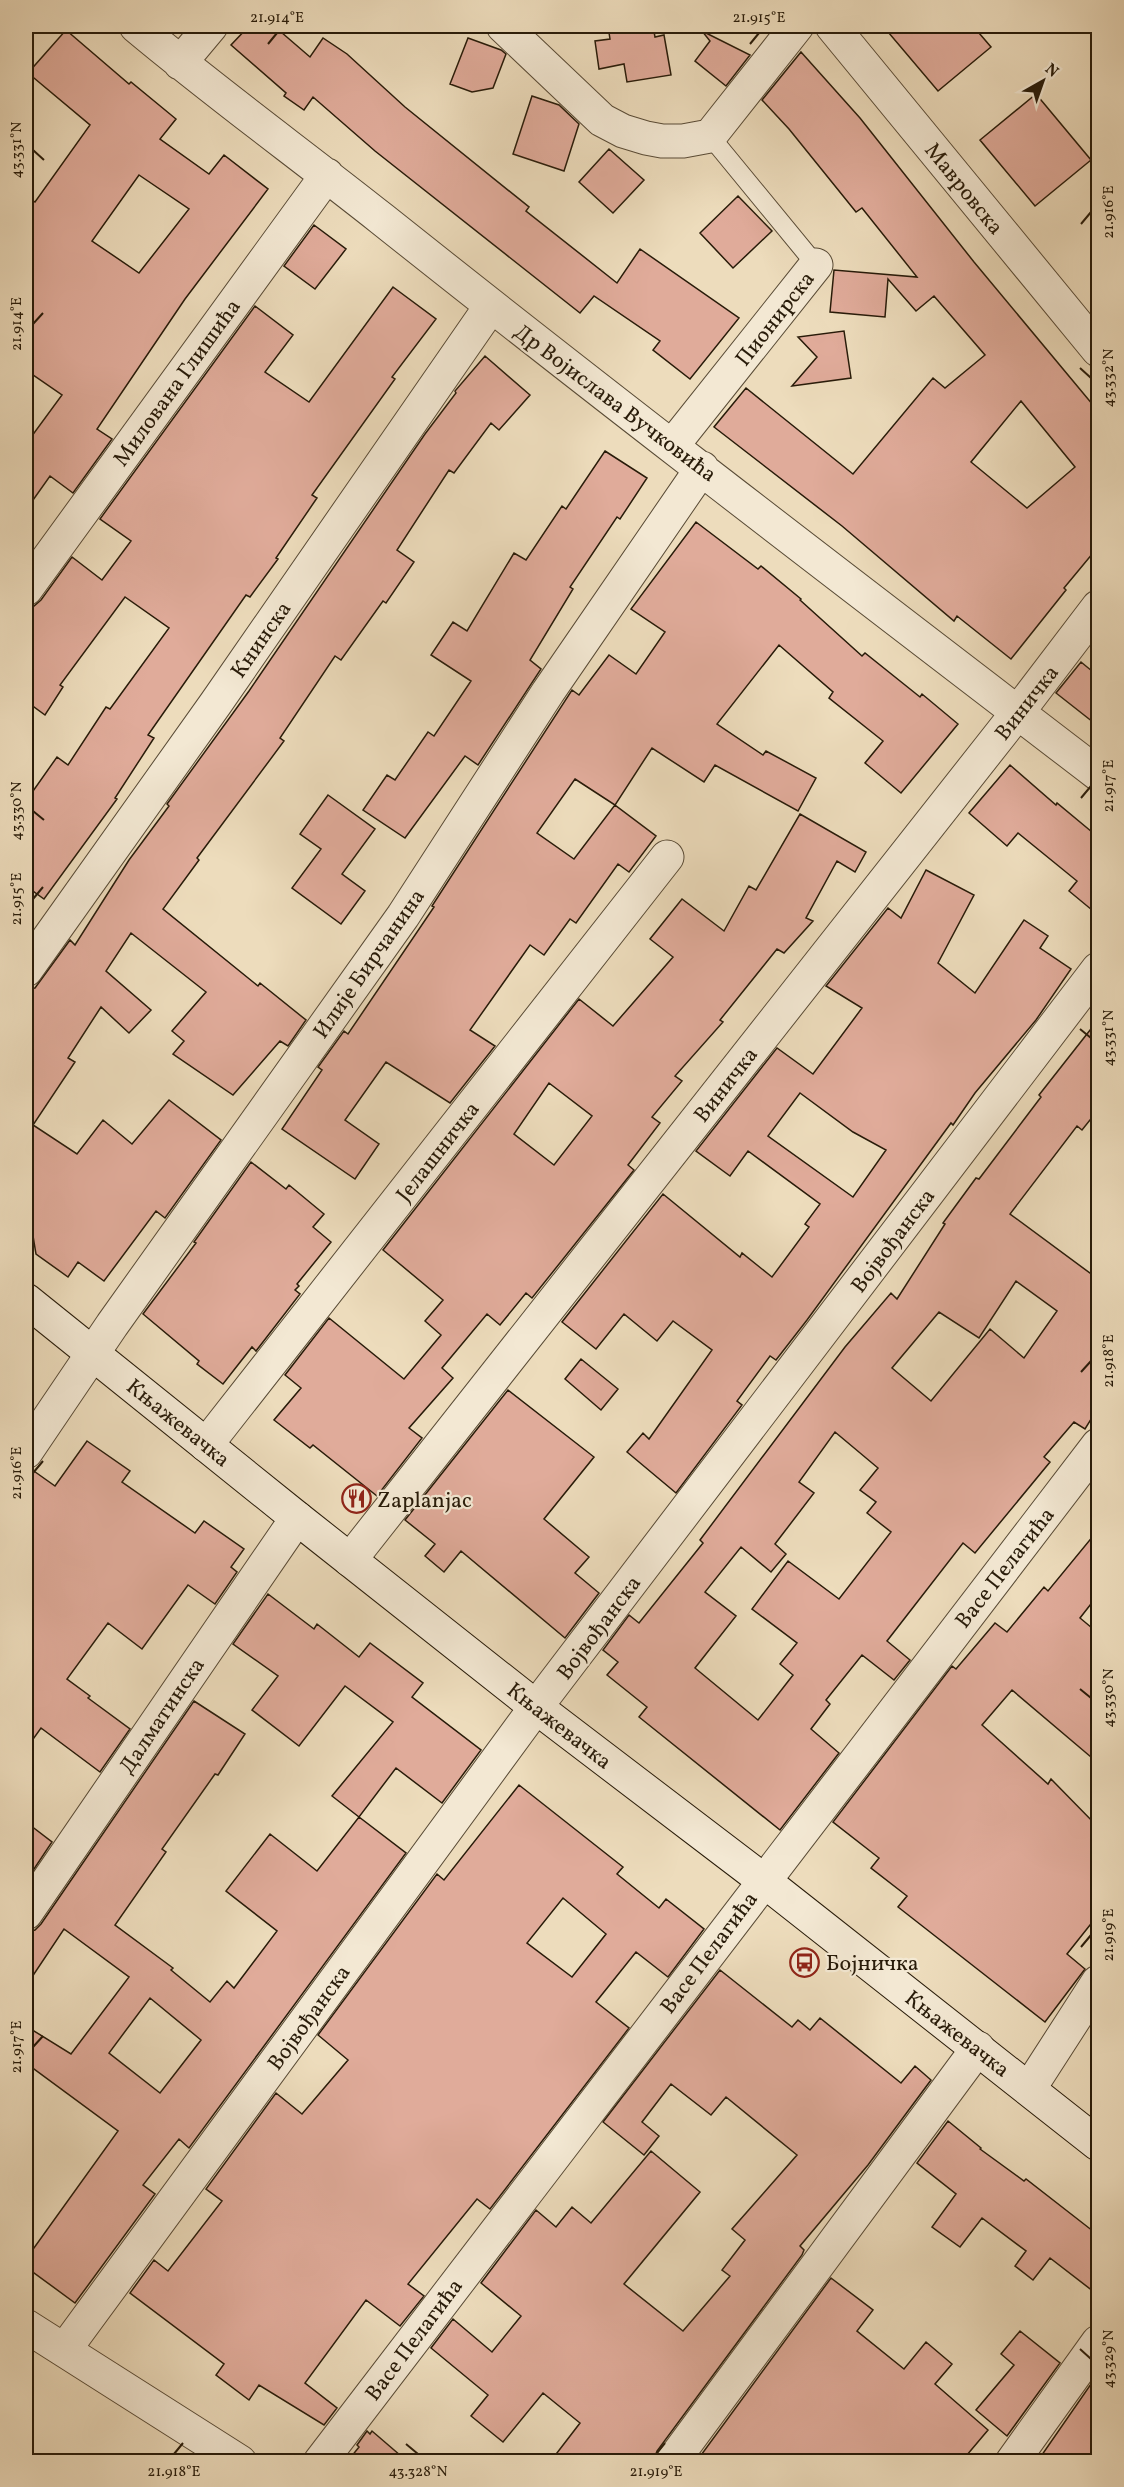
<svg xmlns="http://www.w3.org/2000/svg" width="1124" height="2487" font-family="Vollkorn,serif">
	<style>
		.building { fill: #e0ab9a; stroke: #281b09; stroke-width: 1.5; fill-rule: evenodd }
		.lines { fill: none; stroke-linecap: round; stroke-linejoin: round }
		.lane-casing { stroke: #594b36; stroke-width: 20 }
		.street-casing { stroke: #594b36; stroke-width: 35 }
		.secondary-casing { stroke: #281b09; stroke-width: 35 }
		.lane { stroke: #f3e8d3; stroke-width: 18 }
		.street { stroke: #f3e8d3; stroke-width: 33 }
		.secondary { stroke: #f3e8d3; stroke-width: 33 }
		.ticks { fill: none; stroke: #281b09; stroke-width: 2 }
		.labels { text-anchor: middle; stroke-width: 4.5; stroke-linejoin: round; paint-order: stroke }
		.street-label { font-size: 22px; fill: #281b09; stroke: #f3e8d3 }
		.poi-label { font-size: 22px; fill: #281b09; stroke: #f3e8d3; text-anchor: start }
		.neatline { fill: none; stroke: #281b09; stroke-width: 2 }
		.ticks-label { font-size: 15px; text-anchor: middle; fill: #281b09 }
	</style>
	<rect width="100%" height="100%" fill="#eddcbc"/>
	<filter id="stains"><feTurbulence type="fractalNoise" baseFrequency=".00333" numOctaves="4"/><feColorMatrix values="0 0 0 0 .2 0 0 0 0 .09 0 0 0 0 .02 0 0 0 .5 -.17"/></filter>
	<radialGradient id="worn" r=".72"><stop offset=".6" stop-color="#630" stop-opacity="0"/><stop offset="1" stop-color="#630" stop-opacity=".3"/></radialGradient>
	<!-- building -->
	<path class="building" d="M249,26H274L310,57L323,38L347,54L405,107L529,207L526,211L617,283L640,249L739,318L690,379L653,350L660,341L594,296L580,313L375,151L313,97L304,110L284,96L286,93L231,45Z
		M608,26H653L655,37L664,35L671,75L627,82L624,64L599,69L595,41L610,39Z
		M883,26H973L991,47L938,91Z
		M66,30L129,84L131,82L176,119L160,139L209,174L224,155L268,189L185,299L97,429L112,439L73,493L50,476L26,510V444L62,395L26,370V196L35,202L90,125L28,73ZM139,175L189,209L139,273L92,241Z
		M702,31L750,55L726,86L695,61L710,41Z
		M468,38L501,50L506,54L493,88L472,92L450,84Z
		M801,52L860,118L974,262L1098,411V547L1064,588L1066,590L1011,659L957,616L954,621L842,526L714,427L746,388L853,474L933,378L945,388L985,355L934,296L916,311L888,279L885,317L830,312L834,270L917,277L862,208L856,212L789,129L762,100ZM1021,401L1075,467L1027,508L971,462Z
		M1036,94L1091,160L1035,206L980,140Z
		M532,96L559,105L579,124L564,171L513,154Z
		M609,149L644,180L613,213L579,182Z
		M738,196L772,231L733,268L700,233Z
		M314,225L346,249L315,289L284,266Z
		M393,287L436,319L392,377L395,379L312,495L317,498L276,558L278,559L250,597L246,595L148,735L154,738L115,798L117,799L44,899L26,886V801L57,757L68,765L106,707L110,709L169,628L125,597L60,685L63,687L45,715L26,701V608L34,606L41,600L72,557L102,580L131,541L100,519L255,306L293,335L265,372L309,402Z
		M844,331L851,378L792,386L817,357L798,337Z
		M485,356L530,395L499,430L491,423L454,473L449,470L397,550L414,562L386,603L383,601L341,660L335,656L280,738L284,741L197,858L199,860L163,909L258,986L260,983L306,1020L288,1046L280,1041L233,1095L173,1054L184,1041L172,1031L206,992L131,933L106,971L151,1010L129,1033L101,1007L68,1058L75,1062L33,1125L77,1154L103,1120L132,1144L169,1100L221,1140L165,1218L156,1211L104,1281L78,1262L68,1277L36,1254L32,1230L26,1225V989L35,988L70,940L75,945L129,860L169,806L167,804L249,691L425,434L456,393L455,391Z
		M605,451L647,478L620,519L617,517L570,587L573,589L530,660L541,669L478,765L465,756L405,838L363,810L387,775L395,780L428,732L434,736L471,681L431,655L453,622L467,631L514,553L526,560L562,506L566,509Z
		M696,522L758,569L761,566L801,599L800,600L862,656L865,653L920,697L922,694L958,724L901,793L865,763L883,741L829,698L833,692L779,645L717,724L763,755L766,751L816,778L798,811L715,765L704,782L652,748L615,805L656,836L629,872L618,864L576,923L570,919L544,955L530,945L470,1030L495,1046L450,1103L386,1062L345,1120L379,1144L355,1179L282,1129L322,1070L318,1067L344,1031L348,1034L434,907L432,906L572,690L579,695L609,655L636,674L665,632L631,609ZM575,779L615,805L574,859L537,833Z
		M1081,662L1098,676V726L1056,693Z
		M1010,765L1056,805L1057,803L1098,837V915L1069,891L1077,881L1018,833L1007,846L969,813Z
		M328,795L375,829L342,874L365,891L341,924L292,888L321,849L300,834Z
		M800,814L866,852L855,872L837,861L806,918L813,921L784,953L777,949L720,1020L723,1022L675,1076L682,1081L652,1117L660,1123L628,1165L634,1170L532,1298L526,1293L500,1325L487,1314L442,1368L453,1378L409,1428L422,1438L377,1496L313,1445L310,1448L274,1420L301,1388L285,1375L329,1318L404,1379L441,1335L425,1321L443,1300L383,1250L579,999L613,1026L673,957L650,939L682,899L724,931L749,886L756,890ZM549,1083L592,1116L554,1165L514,1134Z
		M926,870L974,895L938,963L975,993L1024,920L1048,936L1040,948L1071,969L1036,1020L975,1093L953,1125L951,1123L807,1320L776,1360L770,1356L737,1401L742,1405L676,1493L627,1452L643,1433L649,1439L712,1350L673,1321L657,1341L624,1314L596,1349L562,1322L663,1194L740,1257L742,1253L772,1277L809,1227L805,1224L820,1204L748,1151L730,1176L696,1151L777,1048L813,1074L862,1008L826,986L888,908L901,918ZM800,1093L853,1132L886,1150L853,1197L768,1136Z
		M1098,1020V1110L1082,1130L1077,1126L1010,1214L1098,1279V1408L1085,1429L1074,1422L1044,1457L1050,1462L975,1553L963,1543L887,1641L910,1660L894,1680L862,1655L826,1700L830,1704L811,1729L839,1753L780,1830L639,1717L647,1707L607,1675L618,1662L603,1650L629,1615L639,1623L703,1543L700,1540L845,1347L891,1293L897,1299L945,1224L943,1223L976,1178L979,1179L1041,1097L1039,1095ZM1016,1281L1057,1311L1024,1358L990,1329L931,1401L892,1368L939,1312L979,1338ZM835,1432L878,1468L860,1490L876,1502L867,1513L891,1532L839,1599L788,1561L752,1609L797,1643L780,1664L793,1675L758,1720L695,1668L736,1616L705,1592L741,1547L771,1572L786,1554L775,1544L814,1493L799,1482Z
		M251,1162L286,1189L289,1185L324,1214L313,1227L331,1242L297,1284L299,1286L295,1290L300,1294L256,1351L252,1347L223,1384L197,1364L199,1361L143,1314L196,1243L194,1242Z
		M581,1359L618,1389L601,1410L565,1379Z
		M508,1390L594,1457L544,1519L589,1557L575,1573L599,1593L565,1638L461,1551L444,1572L425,1556L435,1544L405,1520Z
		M87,1441L130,1471L122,1482L195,1533L204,1521L244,1549L231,1567L237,1572L215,1604L188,1585L142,1649L108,1623L67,1679L90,1696L88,1698L130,1729L100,1772L41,1728L26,1749V1471L31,1469L55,1486Z
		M1098,1530V1595L1080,1618L1098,1633V1763L1012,1690L982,1725L1048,1784L1051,1779L1098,1827V1915L1067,1954L1085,1969L1045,2022L898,1907L907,1896L871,1868L879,1858L833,1822L952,1666L956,1669L995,1623L1007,1632L1044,1587L1048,1591Z
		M268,1594L314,1629L317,1624L359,1657L370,1643L423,1683L412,1697L481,1750L442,1803L396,1768L359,1817L332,1796L393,1722L345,1686L299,1746L252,1710L278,1676L233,1644Z
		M194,1701L245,1734L218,1775L215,1774L162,1849L166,1852L115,1925L173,1968L171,1970L210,2002L227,1981L234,1988L277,1931L226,1891L270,1834L317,1871L359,1817L406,1853L189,2148L179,2139L143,2185L155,2194L75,2303L26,2267V2259L118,2131L26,2063V2026L71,2054L129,1977L64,1929L26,1986V1932L35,1930L41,1924ZM150,1998L201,2040L160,2093L109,2053Z
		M519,1785L623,1867L617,1874L659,1908L666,1899L704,1929L668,1977L636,1952L596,2002L629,2028L490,2209L477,2199L408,2284L424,2296L400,2326L366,2300L305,2383L337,2408L324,2425L259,2385L249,2400L216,2375L224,2364L130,2293L154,2260L168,2271L222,2201L206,2189L276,2093L302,2114L348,2060L318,2035L437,1874L444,1880ZM563,1898L606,1934L572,1977L527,1943Z
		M26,1822L52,1842L26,1881Z
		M720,1970L792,2027L798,2020L810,2030L820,2018L901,2083L915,2066L931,2080L868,2165L800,2246L804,2250L802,2255L657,2451L654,2462H550L580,2423L543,2393L503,2442L471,2416L488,2395L431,2348L453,2319L492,2352L521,2316L481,2283L536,2210L556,2227L572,2207L591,2223L651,2151L700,2192L624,2284L683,2331L730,2276L722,2270L745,2240L732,2229L797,2155L726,2097L711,2115L671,2084L642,2122L659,2136L644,2155L603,2122Z
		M948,2121L981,2148L980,2149L1024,2181L1026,2179L1098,2235V2295L1050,2258L1033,2280L1015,2266L1026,2251L982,2218L960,2247L932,2227L956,2194L917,2163Z
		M831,2278L873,2310L857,2331L904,2369L926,2342L952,2364L935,2384L988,2430L961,2462H696Z
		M1020,2331L1060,2363L1007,2436L976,2410L1014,2365L1001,2354Z
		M1091,2384L1098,2389V2462H1037Z
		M367,2431L370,2434L372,2431L408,2462H347L359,2447L357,2445Z"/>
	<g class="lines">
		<defs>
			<path id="lane" d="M710,136L816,265"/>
			<path id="street" d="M136,26C216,93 300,154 382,219C618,407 858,590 1098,774
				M503,26L602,120L623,131L646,138L662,141H683L710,136L797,26
				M832,26L1098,350
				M180,63L211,26
				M672,446L816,265
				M26,589L327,175
				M26,970L216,703L491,306
				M206,1445L667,857
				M26,1452L112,1325L403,916L548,692L702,468
				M350,1560L1018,712L1098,607
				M26,1913L297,1518
				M1029,2089L1098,1982
				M26,2326L240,2462
				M65,2349L536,1707L1098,969
				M320,2462L1098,1445
				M672,2462L978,2048
				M1012,2462L1098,2342"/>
			<path id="secondary" d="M26,1300L297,1518L536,1707L763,1880L1098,2144"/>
		</defs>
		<!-- lane casing -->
		<use href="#lane" class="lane-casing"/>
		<!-- street casing -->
		<use href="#street" class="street-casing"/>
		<!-- secondary casing -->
		<use href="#secondary" class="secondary-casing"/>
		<!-- lane -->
		<use href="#lane" class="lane"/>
		<!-- street -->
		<use href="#street" class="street"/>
		<!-- secondary -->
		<use href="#secondary" class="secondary"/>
	</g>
	<!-- ticks -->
	<path class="ticks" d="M268,44L277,33M750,44L759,33M33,150L44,160M1081,224L1091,212M33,324L43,313M1080,368L1091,378M1081,798L1091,786M33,811L44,820M33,899L43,887M1080,1029L1091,1038M1081,1372L1091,1361M33,1473L43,1461M1080,1689L1091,1698M1081,1947L1091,1935M33,2047L43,2036M1080,2349L1091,2359M406,2444L418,2454M174,2454L183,2443M656,2454L665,2443"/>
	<!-- icons -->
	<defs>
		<symbol id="restaurant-ring" viewBox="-11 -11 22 22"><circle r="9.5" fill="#f3e8d3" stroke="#8f2418" stroke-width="1.5"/><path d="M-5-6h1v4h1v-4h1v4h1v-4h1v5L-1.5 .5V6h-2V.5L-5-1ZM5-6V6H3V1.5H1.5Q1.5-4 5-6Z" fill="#8f2418"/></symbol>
		<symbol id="bus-ring" viewBox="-11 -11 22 22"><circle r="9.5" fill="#f3e8d3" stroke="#8f2418" stroke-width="1.5"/><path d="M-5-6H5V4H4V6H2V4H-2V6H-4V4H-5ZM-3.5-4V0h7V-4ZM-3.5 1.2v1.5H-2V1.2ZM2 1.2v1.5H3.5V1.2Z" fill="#8f2418"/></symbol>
	</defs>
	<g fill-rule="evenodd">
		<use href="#restaurant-ring" x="340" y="1482" width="33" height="33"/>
		<use href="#bus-ring" x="788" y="1946" width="33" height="33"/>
	</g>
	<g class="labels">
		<!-- street labels -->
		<g class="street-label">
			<text transform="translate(965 188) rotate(51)" y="8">Мавровска</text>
			<text transform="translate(774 318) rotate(-52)" y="8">Пионирска</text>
			<text transform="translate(176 382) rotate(-54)" y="8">Милована Глишића</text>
			<text transform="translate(616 402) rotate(37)" y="8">Др Војислава Вучковића</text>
			<text transform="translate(260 639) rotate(-55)" y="8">Книнска</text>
			<text transform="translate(1026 702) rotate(-52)" y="8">Виничка</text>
			<text transform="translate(368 963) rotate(-55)" y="8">Илије Бирчанина</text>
			<text transform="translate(725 1084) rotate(-52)" y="8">Виничка</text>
			<text transform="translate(437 1151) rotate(-52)" y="8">Јелашничка</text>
			<text transform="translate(892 1240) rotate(-53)" y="8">Војвођанска</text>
			<text transform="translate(179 1422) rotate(39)" y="8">Књажевачка</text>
			<text transform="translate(1004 1567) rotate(-52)" y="8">Васе Пелагића</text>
			<text transform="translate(598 1627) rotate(-53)" y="8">Војвођанска</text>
			<text transform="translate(161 1715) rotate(-56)" y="8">Далматинска</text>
			<text transform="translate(560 1725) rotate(38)" y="8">Књажевачка</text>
			<text transform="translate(708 1952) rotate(-53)" y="8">Васе Пелагића</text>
			<text transform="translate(308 2017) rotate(-54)" y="8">Војвођанска</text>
			<text transform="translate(958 2033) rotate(38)" y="8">Књажевачка</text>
			<text transform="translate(413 2339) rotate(-53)" y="8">Васе Пелагића</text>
		</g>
		<!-- poi labels -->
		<g class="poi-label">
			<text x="377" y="1507">Zaplanjac</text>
			<text x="826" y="1970">Бојничка</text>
		</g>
	</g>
	<!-- margin -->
	<rect width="1124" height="2487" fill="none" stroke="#eddcbc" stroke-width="66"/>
	<!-- north arrow -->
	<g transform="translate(1043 81) rotate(40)" stroke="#f3e8d3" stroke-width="4.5" paint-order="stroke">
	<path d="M0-4.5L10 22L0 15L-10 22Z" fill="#281b09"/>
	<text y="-9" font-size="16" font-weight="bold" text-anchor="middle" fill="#281b09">N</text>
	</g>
	<rect x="33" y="33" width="1058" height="2421" class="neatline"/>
	<g class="ticks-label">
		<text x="277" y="22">21.914°E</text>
		<text x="759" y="22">21.915°E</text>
		<text transform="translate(16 150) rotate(-90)" y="5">43.331°N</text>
		<text transform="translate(1108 212) rotate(-90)" y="5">21.916°E</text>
		<text transform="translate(16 324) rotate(-90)" y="5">21.914°E</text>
		<text transform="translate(1108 378) rotate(-90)" y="5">43.332°N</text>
		<text transform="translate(1108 786) rotate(-90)" y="5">21.917°E</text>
		<text transform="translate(16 811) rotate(-90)" y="5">43.330°N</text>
		<text transform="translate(16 899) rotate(-90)" y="5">21.915°E</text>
		<text transform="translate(1108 1038) rotate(-90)" y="5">43.331°N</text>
		<text transform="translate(1108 1361) rotate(-90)" y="5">21.918°E</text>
		<text transform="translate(16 1473) rotate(-90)" y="5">21.916°E</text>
		<text transform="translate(1108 1698) rotate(-90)" y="5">43.330°N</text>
		<text transform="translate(1108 1935) rotate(-90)" y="5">21.919°E</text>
		<text transform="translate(16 2047) rotate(-90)" y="5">21.917°E</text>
		<text transform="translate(1108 2359) rotate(-90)" y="5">43.329°N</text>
		<text x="174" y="2476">21.918°E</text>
		<text x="418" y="2476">43.328°N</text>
		<text x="656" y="2476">21.919°E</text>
	</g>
	<rect width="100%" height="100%" filter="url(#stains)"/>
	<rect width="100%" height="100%" fill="url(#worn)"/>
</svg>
